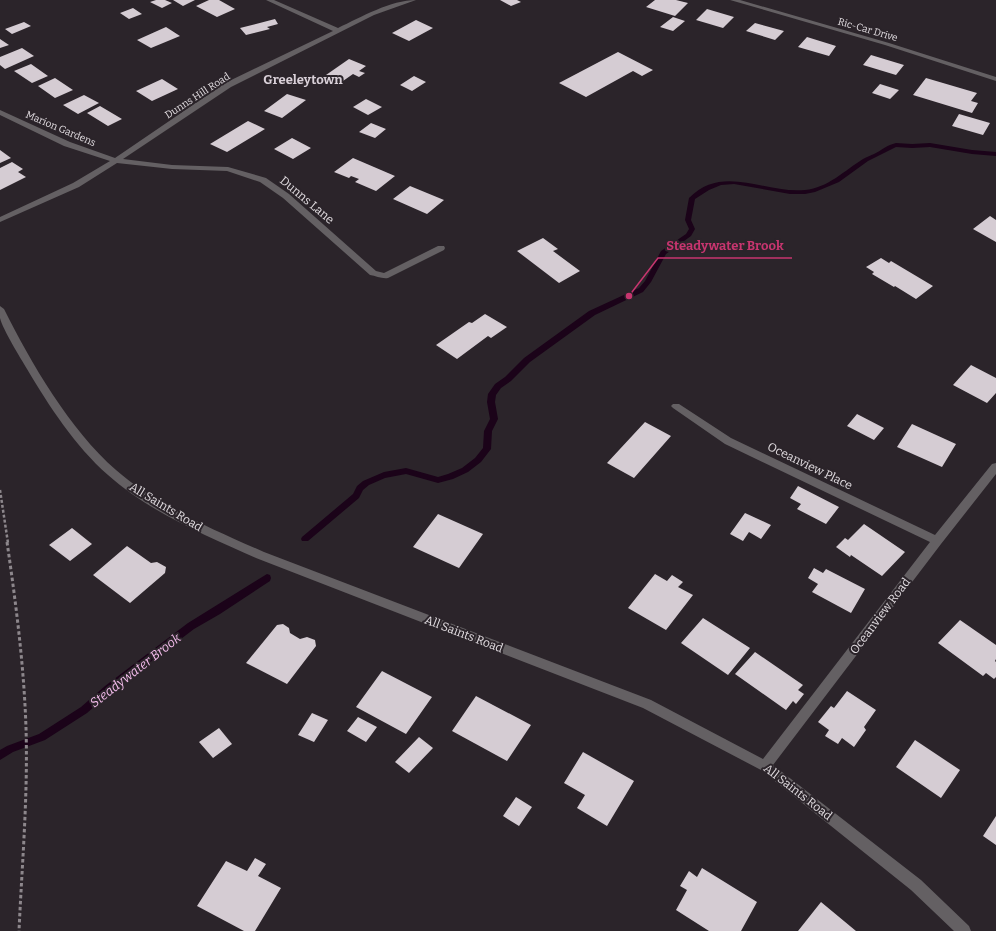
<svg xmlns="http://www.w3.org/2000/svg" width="996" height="931" font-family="Bitter,serif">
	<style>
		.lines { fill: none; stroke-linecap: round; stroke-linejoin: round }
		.stream { fill: #1b0319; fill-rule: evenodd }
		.building { fill: #d5ccd3 }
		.path-far1 { stroke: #8d878c; stroke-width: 2.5; stroke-dasharray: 3 2; stroke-linecap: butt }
		.path { stroke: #8d878c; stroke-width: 3; stroke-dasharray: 3.5 2.5; stroke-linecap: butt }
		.minor { fill: #646063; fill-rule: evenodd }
		.labels { text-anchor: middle; stroke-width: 4; stroke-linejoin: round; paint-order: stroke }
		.far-street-label { font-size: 10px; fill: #e1dce0; stroke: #2b242a }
		.street-label { font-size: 12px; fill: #e1dce0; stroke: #2b242a }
		.far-district-label { font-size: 13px; font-weight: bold; fill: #d9d0d8; stroke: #2b242a }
		.water-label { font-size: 13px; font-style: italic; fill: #f4bcec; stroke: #2b242a }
		.leader { fill: none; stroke: #c7356f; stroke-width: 1.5 }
		.callout-dot { fill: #c7356f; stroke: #2b242a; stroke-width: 1.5 }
		.callout-label { font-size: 13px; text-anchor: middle; font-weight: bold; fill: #c7356f; stroke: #2b242a; stroke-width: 4; stroke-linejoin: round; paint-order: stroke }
	</style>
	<rect width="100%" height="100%" fill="#2b242a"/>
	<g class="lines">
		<!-- stream -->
		<path class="stream" d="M896,143L912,144L930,143L972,150L996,152V156L972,154L930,147L912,148L896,147L868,161L839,182L815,192L805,194H790L734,184L721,185L709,190L695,199L691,220L695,229L691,236L666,254L651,282L643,292L595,315L530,362L511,381L501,388L496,395L495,402L498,419L492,431L491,449L481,462L468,472L453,479L438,483L406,474L385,478L369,485L363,490L359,498L308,541H302L301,539L302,537L353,494L357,486L363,481L384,472L406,468L438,477L448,474L462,468L475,458L483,448L484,431L490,419L487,402L488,394L495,384L505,377L524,358L589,311L639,288L645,281L661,251L686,234L689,229L685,220L689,198C723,163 765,194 805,190C828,188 845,170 863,159C867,157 871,155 874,154C882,150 887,145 896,143Z
			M267,574L270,575L271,578L270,581L220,614L194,629L111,692L87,713L45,740L13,752L0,760V750L7,746L39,734L81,707L105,686L188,623Z"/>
	</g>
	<!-- building -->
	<path class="building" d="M156,0H165L172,3L162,8L150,2Z
		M173,0H195L183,6Z
		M209,0H219L235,9L217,17L196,6Z
		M500,0H517L521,2L511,6Z
		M655,0H676L688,3L675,16L646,7Z
		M133,8L142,14L129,19L120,13Z
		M707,9L734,17L723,28L696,20Z
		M673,17L685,21L673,31L660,27Z
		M275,19L278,24L267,27L270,29L246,35L240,28Z
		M416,20L433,28L409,41L392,33Z
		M24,22L31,26L12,34L5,29Z
		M755,23L784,31L775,40L746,31Z
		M166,27L180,36L151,48L137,40Z
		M807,37L836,46L829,56L798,47Z
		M0,39L9,45L0,48Z
		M22,48L34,56L5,69L0,65V57Z
		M618,52L653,70L642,76L633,71L586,97L559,83Z
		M871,55L904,65L896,75L863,65Z
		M349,59L366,66L359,71L365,73L359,77L353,74L343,81L326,75Z
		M31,64L48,76L32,83L14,71Z
		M414,76L426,82L412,91L400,85Z
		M55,78L73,90L55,98L38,86Z
		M926,78L977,93L971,101L978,103L972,113L913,95Z
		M162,79L178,89L152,101L136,91Z
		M880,84L899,90L890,99L872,93Z
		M287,94L306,100L282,118L264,111Z
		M84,95L99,103L78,114L63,105Z
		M366,99L382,107L368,115L353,107Z
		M100,106L122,119L108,126L87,113Z
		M959,114L990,123L983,135L952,126Z
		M248,121L265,129L227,152L210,144Z
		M371,123L386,129L375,138L359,132Z
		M292,138L311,148L293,159L274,149Z
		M0,150L11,158L0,163Z
		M353,158L395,176L376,191L355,182L359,179L351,176L349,178L334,172Z
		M12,162L23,169L18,172L26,177L0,190V168Z
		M410,186L444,200L427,214L393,199Z
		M990,216L996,220V242L973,229Z
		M543,238L558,249L553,251L580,271L559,283L517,251Z
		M881,258L889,263L891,261L933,286L916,299L895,286L894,287L872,274L874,272L866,267Z
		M485,314L507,327L491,338L488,336L457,359L436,345L469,322L472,323Z
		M971,365L996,378V393L987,403L953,385Z
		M857,414L884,428L874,440L847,426Z
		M645,422L671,436L634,478L607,463Z
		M912,424L956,444L942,467L897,447Z
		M798,486L839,507L826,524L797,509L801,504L790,498Z
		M745,513L771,525L761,539L749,532L743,541L730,534Z
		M438,514L483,534L459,568L413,547Z
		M864,524L905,552L882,576L851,555L850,557L836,547L845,538L848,540Z
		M72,528L92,544L70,561L49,545Z
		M127,546L151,563L157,562L166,567L165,573L130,603L93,575Z
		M814,568L823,573L826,569L865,589L851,613L812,592L818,584L808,578Z
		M655,574L667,581L672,575L683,582L678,587L693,595L666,630L628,608Z
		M703,618L750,648L728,675L681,643Z
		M960,620L996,645V659L995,661L996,662V677L994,679L986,673L983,676L938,643Z
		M283,624L289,628L290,633L300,639L307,637L315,640L316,646L287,684L246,663L277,625Z
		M755,652L803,685L798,690L804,694L796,704L793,701L786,710L735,674Z
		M382,671L432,697L406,734L356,707Z
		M847,691L876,710L864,727L866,730L854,747L842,738L838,744L825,736L829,730L818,722L831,706L834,708Z
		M476,696L531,725L507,761L452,731Z
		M312,713L328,720L314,742L298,735Z
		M358,717L377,727L366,742L347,731Z
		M219,728L232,744L213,758L199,742Z
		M419,737L433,748L409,773L395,762Z
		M915,740L960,770L941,798L896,767Z
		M583,752L634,781L607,826L577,808L585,795L564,783Z
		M516,797L532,807L519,826L503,816Z
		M996,816V845L983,836Z
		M255,858L266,864L258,876L281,888L255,931H244L197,906L226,861L247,871Z
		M702,868L757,902L741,931H709L676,910L687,890L680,886L689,871L697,877Z
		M821,902L856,931H798Z"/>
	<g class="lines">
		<!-- path-far1 -->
		<path class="path-far1" d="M0,490L8,543"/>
		<!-- path -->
		<path class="path" d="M7,542C16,604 24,666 26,728C28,796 22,864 19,931"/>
		<!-- minor -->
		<path class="minor" d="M266,0H274L338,28C361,17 391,0 416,0L374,15L231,87L123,159L172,165L228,167L266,178L289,194L376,271L384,273L438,246H444L445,248L444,250L388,278C382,279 376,276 370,275L283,198L260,182L227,171L172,169L117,163L79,187L0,222V217L73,183L110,161L64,146L0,115V110L70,142L115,158L225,83L333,31Z
			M730,0H740L889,43L996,77V81L885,45Z
			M0,306L4,309C31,363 70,430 116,470C157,506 214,530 264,552L651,700L763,759L930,542L725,444L673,408L671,406L673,404H679L731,438L935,535L992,464L996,463V474L941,544L773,765L921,880L969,926L971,931H954L911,890L761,770L643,708L256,558C207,536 149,512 108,475C75,446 49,406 27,369C20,357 3,330 0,318C0,315 0,310 0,306Z"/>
	</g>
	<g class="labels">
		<!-- far-street labels -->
		<g class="far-street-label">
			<text transform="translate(868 29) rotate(16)" y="4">Ric-Car Drive</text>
			<text transform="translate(197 95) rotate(-33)" y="4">Dunns Hill Road</text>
			<text transform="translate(61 128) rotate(23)" y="4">Marion Gardens</text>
		</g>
		<!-- street labels -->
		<g class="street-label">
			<text transform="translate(307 200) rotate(40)" y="4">Dunns Lane</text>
			<text transform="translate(810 466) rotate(26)" y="4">Oceanview Place</text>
			<text transform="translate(166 507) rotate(31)" y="4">All Saints Road</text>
			<text transform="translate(880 616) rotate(-53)" y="4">Oceanview Road</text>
			<text transform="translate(464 634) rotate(21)" y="4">All Saints Road</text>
			<text transform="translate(798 792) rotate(38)" y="4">All Saints Road</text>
		</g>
		<!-- far-district labels -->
		<g class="far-district-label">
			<text x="303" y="84">Greeleytown</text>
		</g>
		<!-- water labels -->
		<g class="water-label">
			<text transform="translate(135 670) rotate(-38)" y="5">Steadywater Brook</text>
		</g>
	</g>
	<!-- callouts -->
	<path class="leader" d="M629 296L658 258H792"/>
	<circle class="callout-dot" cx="629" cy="296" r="4"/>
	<g class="callout-label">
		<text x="725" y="250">Steadywater Brook</text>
	</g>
</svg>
